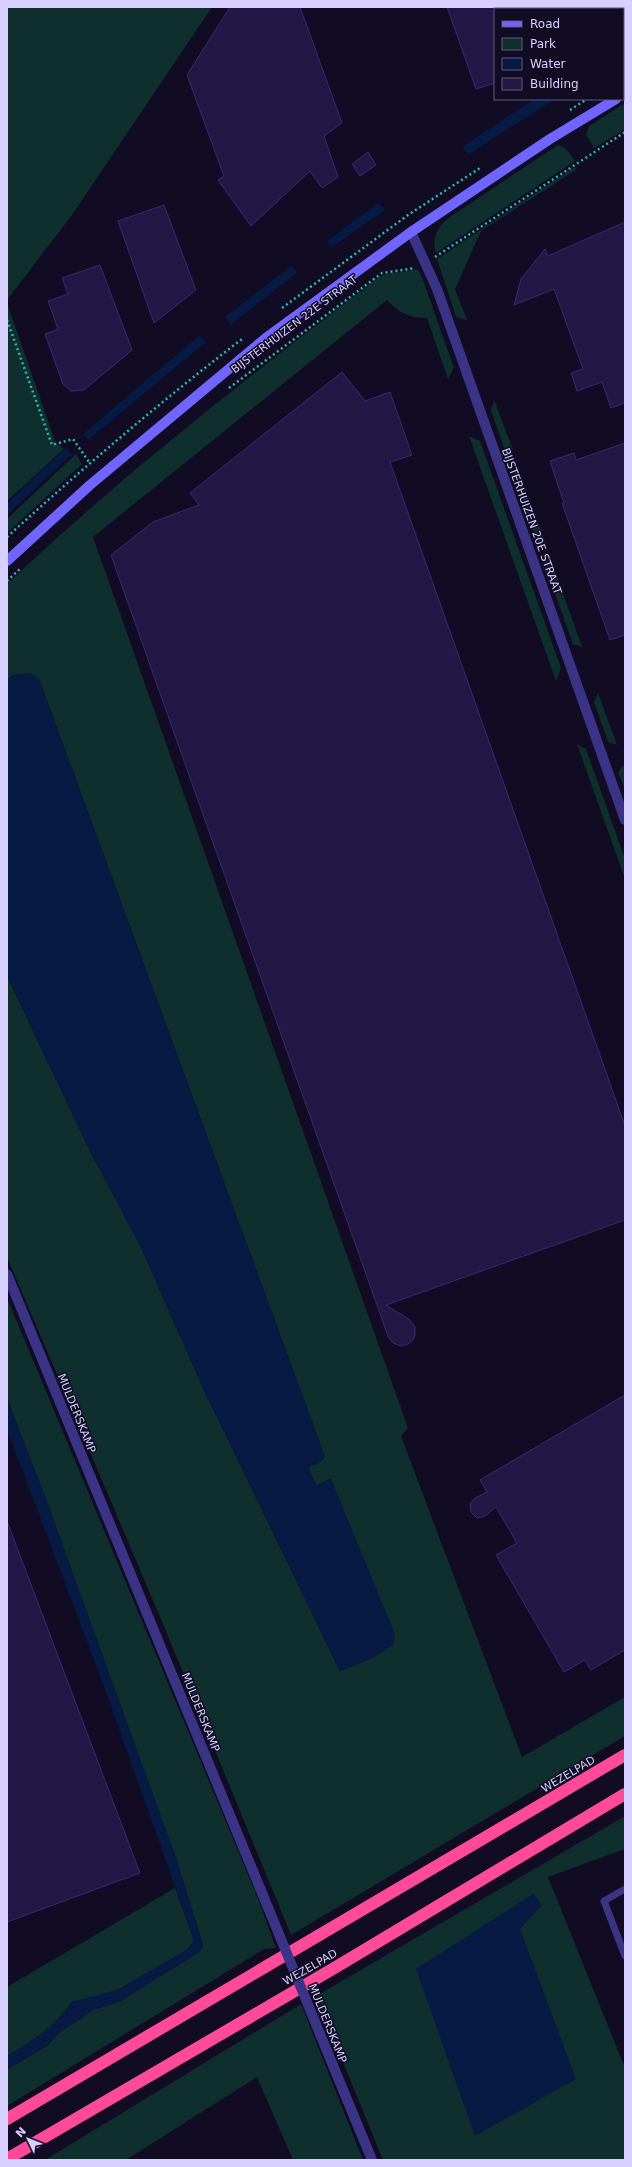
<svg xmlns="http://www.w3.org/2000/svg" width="632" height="2167" font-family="'DejaVu Sans',sans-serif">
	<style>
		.green { fill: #0f2e2e; fill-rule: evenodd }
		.water { fill: #061a43 }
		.building { fill: #231746; stroke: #3a2874 }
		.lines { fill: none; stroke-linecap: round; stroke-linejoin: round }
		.path { stroke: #26bcb9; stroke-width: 2.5; stroke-dasharray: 2 3; stroke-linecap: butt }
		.lane { stroke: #3b3486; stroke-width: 7 }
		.street { stroke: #3b3486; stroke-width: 10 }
		.secondary { stroke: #7066ff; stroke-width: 10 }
		.highway { stroke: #ff4a99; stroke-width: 12 }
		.street-bridge { stroke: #3b3486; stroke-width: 10 }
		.labels { text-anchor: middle; stroke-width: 3; stroke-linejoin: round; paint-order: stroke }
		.street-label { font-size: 11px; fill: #d7cfff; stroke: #110c24 }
	</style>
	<rect width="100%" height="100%" fill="#110c24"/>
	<!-- green -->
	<path class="green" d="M7,7H212L72,215L7,300Z
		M625,103V129L594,148L586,134L589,126Z
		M558,145C567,148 570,153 575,161L436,253C431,240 437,228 447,219Z
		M573,168L577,169L481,231L455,289L467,320L456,317L437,259Z
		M417,269L422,277L454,368L448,379L427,318C410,319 398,312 387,300L93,537L408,1428L401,1436L522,1757L625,1697V1736L291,1935L163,1624L7,1257V976L90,1151L140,1245L203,1388L340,1671L373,1658L348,1524L331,1479L316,1485L308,1467L319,1463L325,1457L39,679L30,673L13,675L7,679V584C124,473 251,375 379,277C391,271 404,273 417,269Z
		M7,303L55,441L64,449L7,501Z
		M494,400L513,450L504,448L491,410Z
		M469,436L480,441L561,668L556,681Z
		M76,454L82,464L7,533V519Z
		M518,466L546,544L537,542L513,476Z
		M550,557L582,647L573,644L544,563Z
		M598,693L617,745L608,742L594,702Z
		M577,744L586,749L625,859V879Z
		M623,765L625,771V789L618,773Z
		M7,1298L259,1901L276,1948L264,1949L7,2106V2070L48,2045L59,2033L93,2010L119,2002L199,1952L203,1945L175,1855L7,1398Z
		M625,1816V1849L548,1877L625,2068V2160H383L316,1996ZM533,1894L542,1905L520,1928Z
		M175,1888L194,1940L188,1949L118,1990L72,2002C55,2027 32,2041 7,2056V1987Z
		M301,2004L363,2160H293L257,2077L126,2160H45Z"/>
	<!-- water -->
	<path class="water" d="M534,99H555L469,154L464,151L463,146Z
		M378,203L385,210L332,247L327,241Z
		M291,266L298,272L231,325L225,317Z
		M200,335L206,342L88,440L83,434Z
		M66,448L72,454L7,515V503Z
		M31,673L39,679L325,1457L319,1463L308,1467L316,1485L331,1479L395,1634L393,1645L373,1658L340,1671L203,1388L140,1245L90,1151L7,976V679L13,675Z
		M7,1398L44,1493L175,1855L203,1945L199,1952L119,2002L93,2010L59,2033L48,2045L7,2070V2056C32,2041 55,2027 72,2002L118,1990L188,1949L194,1940L102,1681L7,1430Z
		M533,1894L542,1905L520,1929L576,2079L475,2136L416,1969Z"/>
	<!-- building -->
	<path class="building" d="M230,7H300L342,123L324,136L338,177L322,188L310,171L251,226L218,180L224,176L187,75Z
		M447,7H495V83L476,89Z
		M368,152L376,165L360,176L352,164Z
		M164,205L196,290L154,323L118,221Z
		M625,222V403L611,408L602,382L577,391L571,373L583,369L554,289L514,305L521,279L545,249L548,256Z
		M100,265L132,350L84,390L71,391L63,384L45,334L58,329L48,301L68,294L62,278Z
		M342,372L365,401L390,392L412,455L390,462L625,1126V1220L386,1305L410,1320L415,1327V1335L413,1340L408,1344L401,1346L393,1343L388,1336L111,555L153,522L199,505L190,493Z
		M625,443V635L610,640L562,503H564L550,461L574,453L576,460Z
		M625,1395V1650L591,1670L585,1660L564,1672L496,1555L517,1543L496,1507L485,1516L477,1518L471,1512L470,1504L475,1498L487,1492L480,1480Z
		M7,1521L140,1873L7,1922Z"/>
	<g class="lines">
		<!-- path -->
		<path class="path" d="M623,75L625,74
			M570,110L587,99
			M435,257L625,132
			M282,308L408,215L480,168
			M7,320L52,445L73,439L89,462
			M229,388L382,273L415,268
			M7,537C83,468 160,402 242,339
			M7,581L21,568"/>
		<!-- lane -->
		<path class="lane" d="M625,1889L604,1901L625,1956"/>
		<!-- street -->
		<path class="street" d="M411,232L437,289L625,820
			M7,1274L260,1888
			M320,2034L372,2160"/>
		<!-- secondary -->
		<path class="secondary" d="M623,95L625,93
			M7,561L90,485L267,337L411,232L550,139L616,99"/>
		<!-- highway -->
		<path class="highway" d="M7,2119L625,1755
			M7,2159L336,1967L625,1794"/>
		<!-- street-bridge -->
		<path class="street-bridge" d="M260,1888L320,2034"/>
	</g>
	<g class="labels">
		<!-- street labels -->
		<g class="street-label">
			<text transform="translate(294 324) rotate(-37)" y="4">BIJSTERHUIZEN 22E STRAAT</text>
			<text transform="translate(532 521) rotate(70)" y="4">BIJSTERHUIZEN 20E STRAAT</text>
			<text transform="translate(77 1413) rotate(68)" y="4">MULDERSKAMP</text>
			<text transform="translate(201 1712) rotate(68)" y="4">MULDERSKAMP</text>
			<text transform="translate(568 1774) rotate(-31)" y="4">WEZELPAD</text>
			<text transform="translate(310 1967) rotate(-30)" y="4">WEZELPAD</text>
			<text transform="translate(328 2023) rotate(68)" y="4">MULDERSKAMP</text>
		</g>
	</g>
	<!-- border -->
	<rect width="632" height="2167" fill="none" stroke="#d7cfff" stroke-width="16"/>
	<!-- legend -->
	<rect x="494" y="8" width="130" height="92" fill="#110c24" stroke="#605a7c"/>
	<rect x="502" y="21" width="20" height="6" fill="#7066ff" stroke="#605a7c"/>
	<text x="530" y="28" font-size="12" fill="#d7cfff">Road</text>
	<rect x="502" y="38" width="20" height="12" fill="#0f2e2e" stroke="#605a7c"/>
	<text x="530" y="48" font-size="12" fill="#d7cfff">Park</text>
	<rect x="502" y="58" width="20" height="12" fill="#061a43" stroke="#605a7c"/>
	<text x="530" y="68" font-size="12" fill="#d7cfff">Water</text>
	<rect x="502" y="78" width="20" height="12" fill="#231746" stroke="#605a7c"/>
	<text x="530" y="88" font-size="12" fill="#d7cfff">Building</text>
	<!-- north arrow -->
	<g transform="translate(28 2139) rotate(313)" stroke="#110c24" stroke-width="3" paint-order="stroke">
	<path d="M0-3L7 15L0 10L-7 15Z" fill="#d7cfff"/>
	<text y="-6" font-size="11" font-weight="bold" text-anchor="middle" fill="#d7cfff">N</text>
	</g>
</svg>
